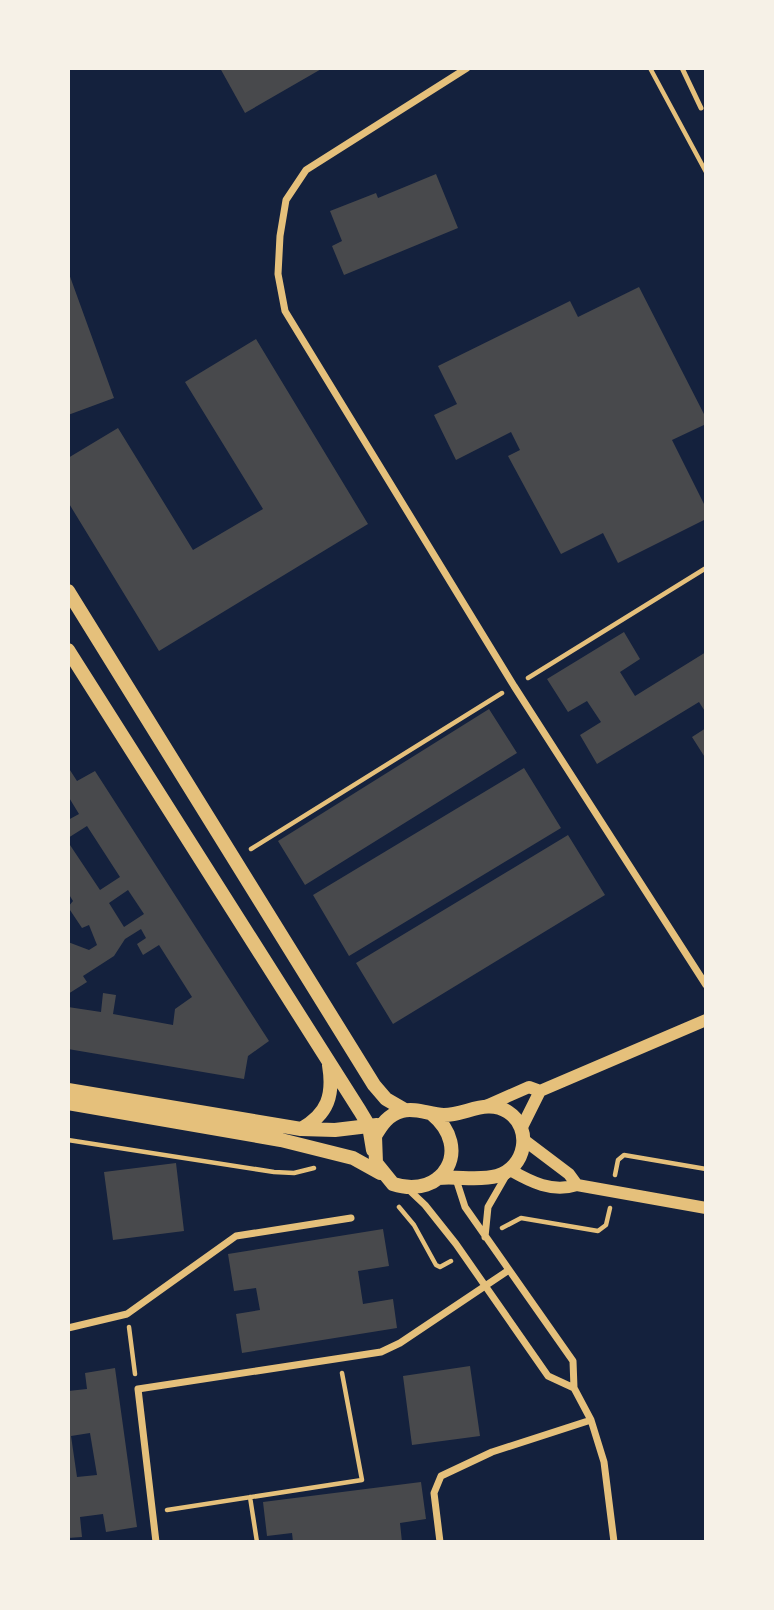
<svg xmlns="http://www.w3.org/2000/svg" width="774" height="1610" font-family="Cabin,sans-serif">
	<style>
		.building { fill: #48494c; fill-rule: evenodd }
		.lines { fill: none; stroke-linecap: round; stroke-linejoin: round }
		.path { stroke: #e5c07b; stroke-width: 4.5 }
		.service { stroke: #e5c07b; stroke-width: 5 }
		.minor { stroke: #e5c07b; stroke-width: 7 }
		.tertiary { stroke: #e5c07b; stroke-width: 12 }
		.secondary { stroke: #e5c07b; stroke-width: 14 }
	</style>
	<rect width="100%" height="100%" fill="#14213d"/>
	<!-- building -->
	<path class="building" d="M220,68H323L245,113Z
		M436,174L458,228L344,275L332,246L342,241L330,211L376,193L378,198Z
		M68,271L114,398L68,415Z
		M639,287L706,418V424L672,440L706,508V519L618,563L603,533L561,554L508,456L520,450L511,432L456,460L434,415L457,404L438,366L570,301L578,317Z
		M256,339L368,524L159,651L68,502V458L118,428L193,550L263,509L185,382Z
		M624,632L640,659L620,672L635,696L706,652V713L699,702L597,764L580,735L601,722L587,701L568,712L547,679Z
		M489,709L517,753L305,885L278,841Z
		M706,728V759L692,737Z
		M68,767L77,781L95,771L269,1041L248,1056L244,1079L68,1049V1007L101,1012L103,993L116,995L113,1014L173,1025L175,1009L192,997L159,945L143,955L137,944L146,938L141,929L125,939L114,956L83,976L87,982L68,994V942L89,950L97,945L89,925L82,928L68,907L73,901L68,893V842L100,890L120,877L87,826L68,838V820L79,814L68,796ZM128,890L144,914L124,927L109,903Z
		M524,768L561,828L349,956L313,895Z
		M568,835L605,895L393,1024L356,963Z
		M176,1163L184,1231L113,1240L104,1172Z
		M383,1229L389,1266L358,1271L363,1304L393,1299L397,1328L242,1353L236,1314L260,1310L256,1288L234,1291L228,1254Z
		M470,1366L480,1436L412,1445L403,1376Z
		M115,1368L137,1527L106,1532L103,1514L80,1517L82,1537L68,1538V1391L87,1389L85,1373ZM90,1433L97,1475L77,1477L71,1436Z
		M421,1482L426,1519L400,1523L402,1542H293L292,1533L267,1536L263,1502Z"/>
	<g class="lines">
		<!-- path -->
		<path class="path" d="M650,68L706,172
			M528,678L706,568
			M251,849L502,693
			M68,1140L274,1172L294,1173L314,1168
			M615,1175L618,1160L624,1155L706,1169
			M399,1207L414,1225L436,1265L440,1267L451,1261
			M502,1228L521,1218L598,1231L606,1225L610,1208
			M129,1327L135,1374
			M250,1497L257,1542
			M167,1510L362,1480L342,1373"/>
		<!-- service -->
		<path class="service" d="M682,68L701,108"/>
		<!-- minor -->
		<path class="minor" d="M467,68L306,170L286,200L280,236L278,274L285,311L514,686L706,985
			M455,1176L465,1207L573,1361L574,1388L591,1420L604,1462L614,1542
			M407,1188L425,1205L456,1244L548,1376L574,1388
			M485,1237L488,1207L507,1174
			M68,1328L127,1314L236,1236L351,1218
			M156,1542L138,1389L381,1352L400,1343L509,1270
			M440,1542L434,1493L441,1476L492,1452L591,1420"/>
		<!-- tertiary -->
		<path class="tertiary" d="M486,1106L529,1087L540,1091L706,1020
			M521,1129L540,1091
			M524,1140L569,1174L577,1185
			M510,1170C531,1182 552,1193 577,1185L706,1208"/>
		<!-- secondary -->
		<path class="secondary" d="M68,591L374,1085L386,1099L405,1110
			M68,650L360,1111L369,1126L373,1150
			M68,1090L301,1129L335,1130L377,1125
			M68,1103L281,1140L353,1158L380,1173
			M432,1114C473,1148 444,1200 393,1184L376,1163L375,1136C382,1124 388,1115 402,1111C416,1107 430,1115 444,1115C466,1115 487,1098 508,1112C533,1128 526,1168 497,1176C479,1181 457,1176 438,1178
			M301,1129C328,1114 334,1095 329,1065"/>
	</g>
	<!-- border -->
	<rect width="774" height="1610" fill="none" stroke="#f6f1e7" stroke-width="140"/>
</svg>
